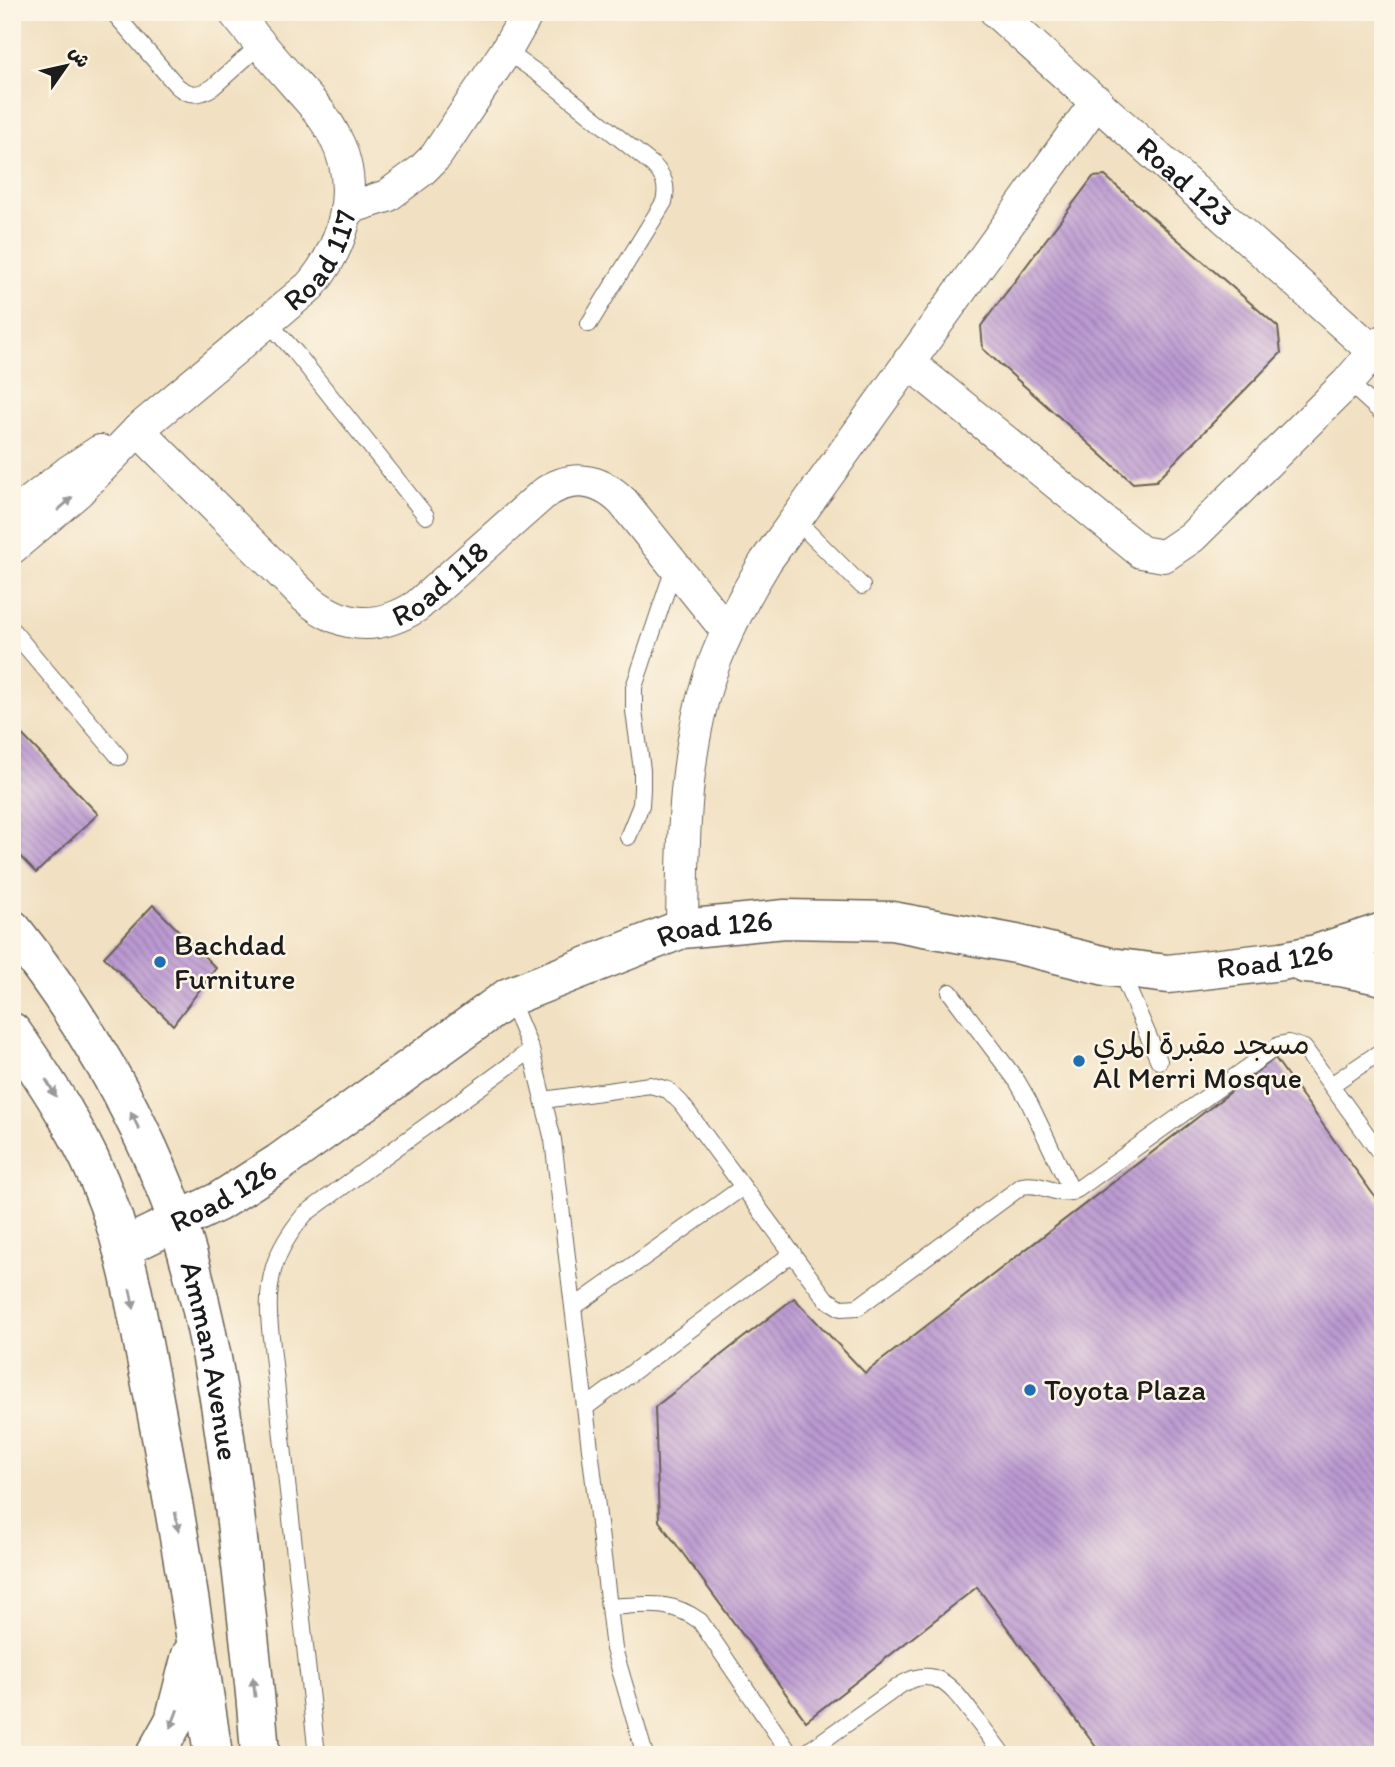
<svg xmlns="http://www.w3.org/2000/svg" width="1395" height="1767" font-family="Itim,'Playpen Sans Arabic',sans-serif">
	<style>
		.building { fill: url(#building-back-hatch) }
		.lines { fill: none; stroke-linecap: round; stroke-linejoin: round }
		.service-casing { stroke: #676156; stroke-width: 18 }
		.minor-casing { stroke: #676156; stroke-width: 34 }
		.tertiary-casing { stroke: #676156; stroke-width: 41 }
		.service { stroke: #fff; stroke-width: 16 }
		.minor { stroke: #fff; stroke-width: 32 }
		.tertiary { stroke: #fff; stroke-width: 38 }
		.oneway { fill: #999 }
		.poi-dot { fill: #1f6fb2; stroke: #fcf5e5; stroke-width: 2.5 }
		.labels { text-anchor: middle; stroke-width: 5; stroke-linejoin: round; paint-order: stroke }
		.street-label { font-size: 30px; fill: #1c1c1c; stroke: #fcf5e5 }
		.poi-label { font-size: 30px; fill: #1c1c1c; stroke: #fcf5e5; text-anchor: start }
	</style>
	<defs>
		<pattern id="building-back-hatch" width="6" height="6" patternUnits="userSpaceOnUse" patternTransform="scale(1.75)"><rect width="6" height="6" fill="#bb99d2"/><path d="M-1 5l2 2M0 0l6 6M5-1l2 2" fill="none" stroke="#977caa"/></pattern>
	</defs>
	<rect width="100%" height="100%" fill="#fcf5e5"/>
	<filter id="ink" filterUnits="userSpaceOnUse"><feTurbulence type="fractalNoise" baseFrequency=".0143" numOctaves="2"/><feDisplacementMap in="SourceGraphic" scale="14" xChannelSelector="R" yChannelSelector="G"/><feConvolveMatrix kernelMatrix="1 2 1 2 8 2 1 2 1" color-interpolation-filters="sRGB"/></filter>
	<filter id="wash" filterUnits="userSpaceOnUse"><feTurbulence type="fractalNoise" baseFrequency=".00686" numOctaves="4" result="noise"/><feDisplacementMap in="SourceGraphic" scale="28" xChannelSelector="R" yChannelSelector="G"/><feGaussianBlur stdDeviation="1.57" result="paint"/><feColorMatrix in="noise" values="0 0 0 0 0 0 0 0 0 0 0 0 0 0 0 0 0 1.4 0 .05"/><feComposite in="paint" operator="in"/></filter>
	<g filter="url(#wash)">
		<rect width="100%" height="100%" fill="#f1e0c1"/>
		<g id="blocks">
			<!-- building -->
			<path class="building" d="M1105,176L1278,327L1281,353L1156,481L1133,483L983,349L981,326L1093,177Z
				M12,724L98,814L36,873L12,848Z
				M153,905L216,968L173,1025L104,957Z
				M1275,1058L1383,1208V1755H1102L977,1587L806,1721L659,1521L655,1407L794,1298L865,1373Z"/>
		</g>
	</g>
	<g filter="url(#ink)">
		<use href="#blocks" fill-opacity="0" stroke="#676156" stroke-width="2"/>
		<g class="lines">
			<defs>
				<path id="service" d="M113,12L177,86C189,96 199,96 213,87L261,44
					M506,51L543,77L653,165C664,176 668,186 664,202L589,324
					M268,322L296,353L426,516
					M1348,382L1383,414
					M795,519L862,586
					M12,630L119,757
					M628,837L641,805L642,789V770L634,711V687L675,565
					M1120,970L1159,1061
					M950,992L1017,1081L1028,1100L1072,1192
					M509,997L531,1050L553,1140L614,1649L645,1755
					M1331,1085L1383,1050
					M544,1100L650,1085L668,1090L681,1103L826,1299L841,1308L858,1307L1022,1186C1043,1181 1058,1200 1078,1189L1279,1045L1288,1043L1304,1048L1383,1157
					M574,1307L743,1187
					M586,1407L793,1253
					M610,1607C645,1605 670,1599 700,1621L791,1755
					M317,1755L270,1328C265,1280 274,1251 305,1214L531,1050
					M803,1755L902,1684C937,1664 953,1689 973,1715C983,1728 993,1741 1003,1755"/>
				<g id="minor">
					<path id="s1" d="M996,12L1373,351"/>
					<path d="M346,209L387,196L421,171L436,156L506,51L528,12"/>
					<path d="M908,362L1141,552L1164,556L1192,537L1348,382L1383,341"/>
					<path id="s2" d="M138,430L304,596C340,628 376,632 417,606L542,495C570,474 599,478 623,502L727,631"/>
					<path d="M12,516L68,472L100,451"/>
					<path id="s3" d="M12,548L79,491L138,430L310,286C345,245 361,187 335,137C325,116 308,99 293,82C273,59 253,36 234,12"/>
					<path d="M682,929C683,842 683,749 713,666C727,629 745,595 766,561L1097,101"/>
				</g>
				<g id="tertiary">
					<path id="s4" d="M12,929C79,1012 144,1121 178,1223C214,1333 228,1451 241,1565C248,1628 256,1691 260,1755"/>
					<path d="M1305,964L1340,967L1383,976"/>
					<path d="M12,1032C50,1086 85,1140 108,1203C130,1263 140,1331 153,1394C176,1513 196,1634 213,1755"/>
					<path id="s5" d="M122,1248L218,1202L279,1163L509,997L682,929L785,919L892,921L1016,944L1110,967L1168,974L1282,961L1316,954L1383,932"/>
					<path d="M155,1755L174,1721L191,1655"/>
				</g>
			</defs>
			<!-- service casing -->
			<use href="#service" class="service-casing"/>
			<!-- minor casing -->
			<use href="#minor" class="minor-casing"/>
			<!-- tertiary casing -->
			<use href="#tertiary" class="tertiary-casing"/>
			<!-- service -->
			<use href="#service" class="service"/>
			<!-- minor -->
			<use href="#minor" class="minor"/>
			<!-- tertiary -->
			<use href="#tertiary" class="tertiary"/>
		</g>
		<!-- one-way arrows -->
		<defs><path id="oneway-solid" d="M-6-.8H1V-3.2L6.5 0L1 3.2V.8H-6Z" transform="scale(1.75)"/></defs>
		<g class="oneway">
			<use href="#oneway-solid" transform="translate(65 504) rotate(-41)"/>
			<use href="#oneway-solid" transform="translate(51 1088) rotate(59)"/>
			<use href="#oneway-solid" transform="translate(135 1121) rotate(-116)"/>
			<use href="#oneway-solid" transform="translate(132 1299) rotate(78)"/>
			<use href="#oneway-solid" transform="translate(177 1522) rotate(80)"/>
			<use href="#oneway-solid" transform="translate(254 1687) rotate(-96)"/>
			<use href="#oneway-solid" transform="translate(174 1719) rotate(111)"/>
		</g>
	</g>
	<!-- markers -->
	<g class="poi-dot">
		<circle cx="160" cy="962" r="7"/>
		<circle cx="1079" cy="1061" r="7"/>
		<circle cx="1030" cy="1390" r="7"/>
	</g>
	<g class="labels">
		<!-- street labels -->
		<g class="street-label">
			<text dy="10" stroke="none"><textPath href="#s1" startOffset="254">Road 123</textPath></text>
			<text dy="10" stroke="none"><textPath href="#s3" startOffset="425">Road 117</textPath></text>
			<text dy="10" stroke="none"><textPath href="#s2" startOffset="390">Road 118</textPath></text>
			<text dy="10" stroke="none"><textPath href="#s5" startOffset="681">Road 126</textPath></text>
			<text dy="10" stroke="none"><textPath href="#s5" startOffset="1248">Road 126</textPath></text>
			<text dy="10" stroke="none"><textPath href="#s5" startOffset="114">Road 126</textPath></text>
			<text dy="10" stroke="none"><textPath href="#s4" startOffset="481">Amman Avenue</textPath></text>
		</g>
		<!-- poi labels -->
		<g class="poi-label">
			<text x="174" y="955">Bachdad<tspan x="174" dy="34">Furniture</tspan></text>
			<text x="1093" y="1054">مسجد مقبرة المري<tspan x="1093" dy="34">Al Merri Mosque</tspan></text>
			<text x="1044" y="1400">Toyota Plaza</text>
		</g>
	</g>
	<!-- margin -->
	<rect width="1395" height="1767" fill="none" stroke="#fcf5e5" stroke-width="42"/>
	<!-- north arrow -->
	<g transform="translate(66 66) rotate(56)" stroke="#fcf5e5" stroke-width="5" paint-order="stroke">
	<path d="M0-5L12 26L0 18L-12 26Z" fill="#1c1c1c"/>
	<text y="-10" font-size="19" font-weight="bold" text-anchor="middle" fill="#1c1c1c">ش</text>
	</g>
</svg>
